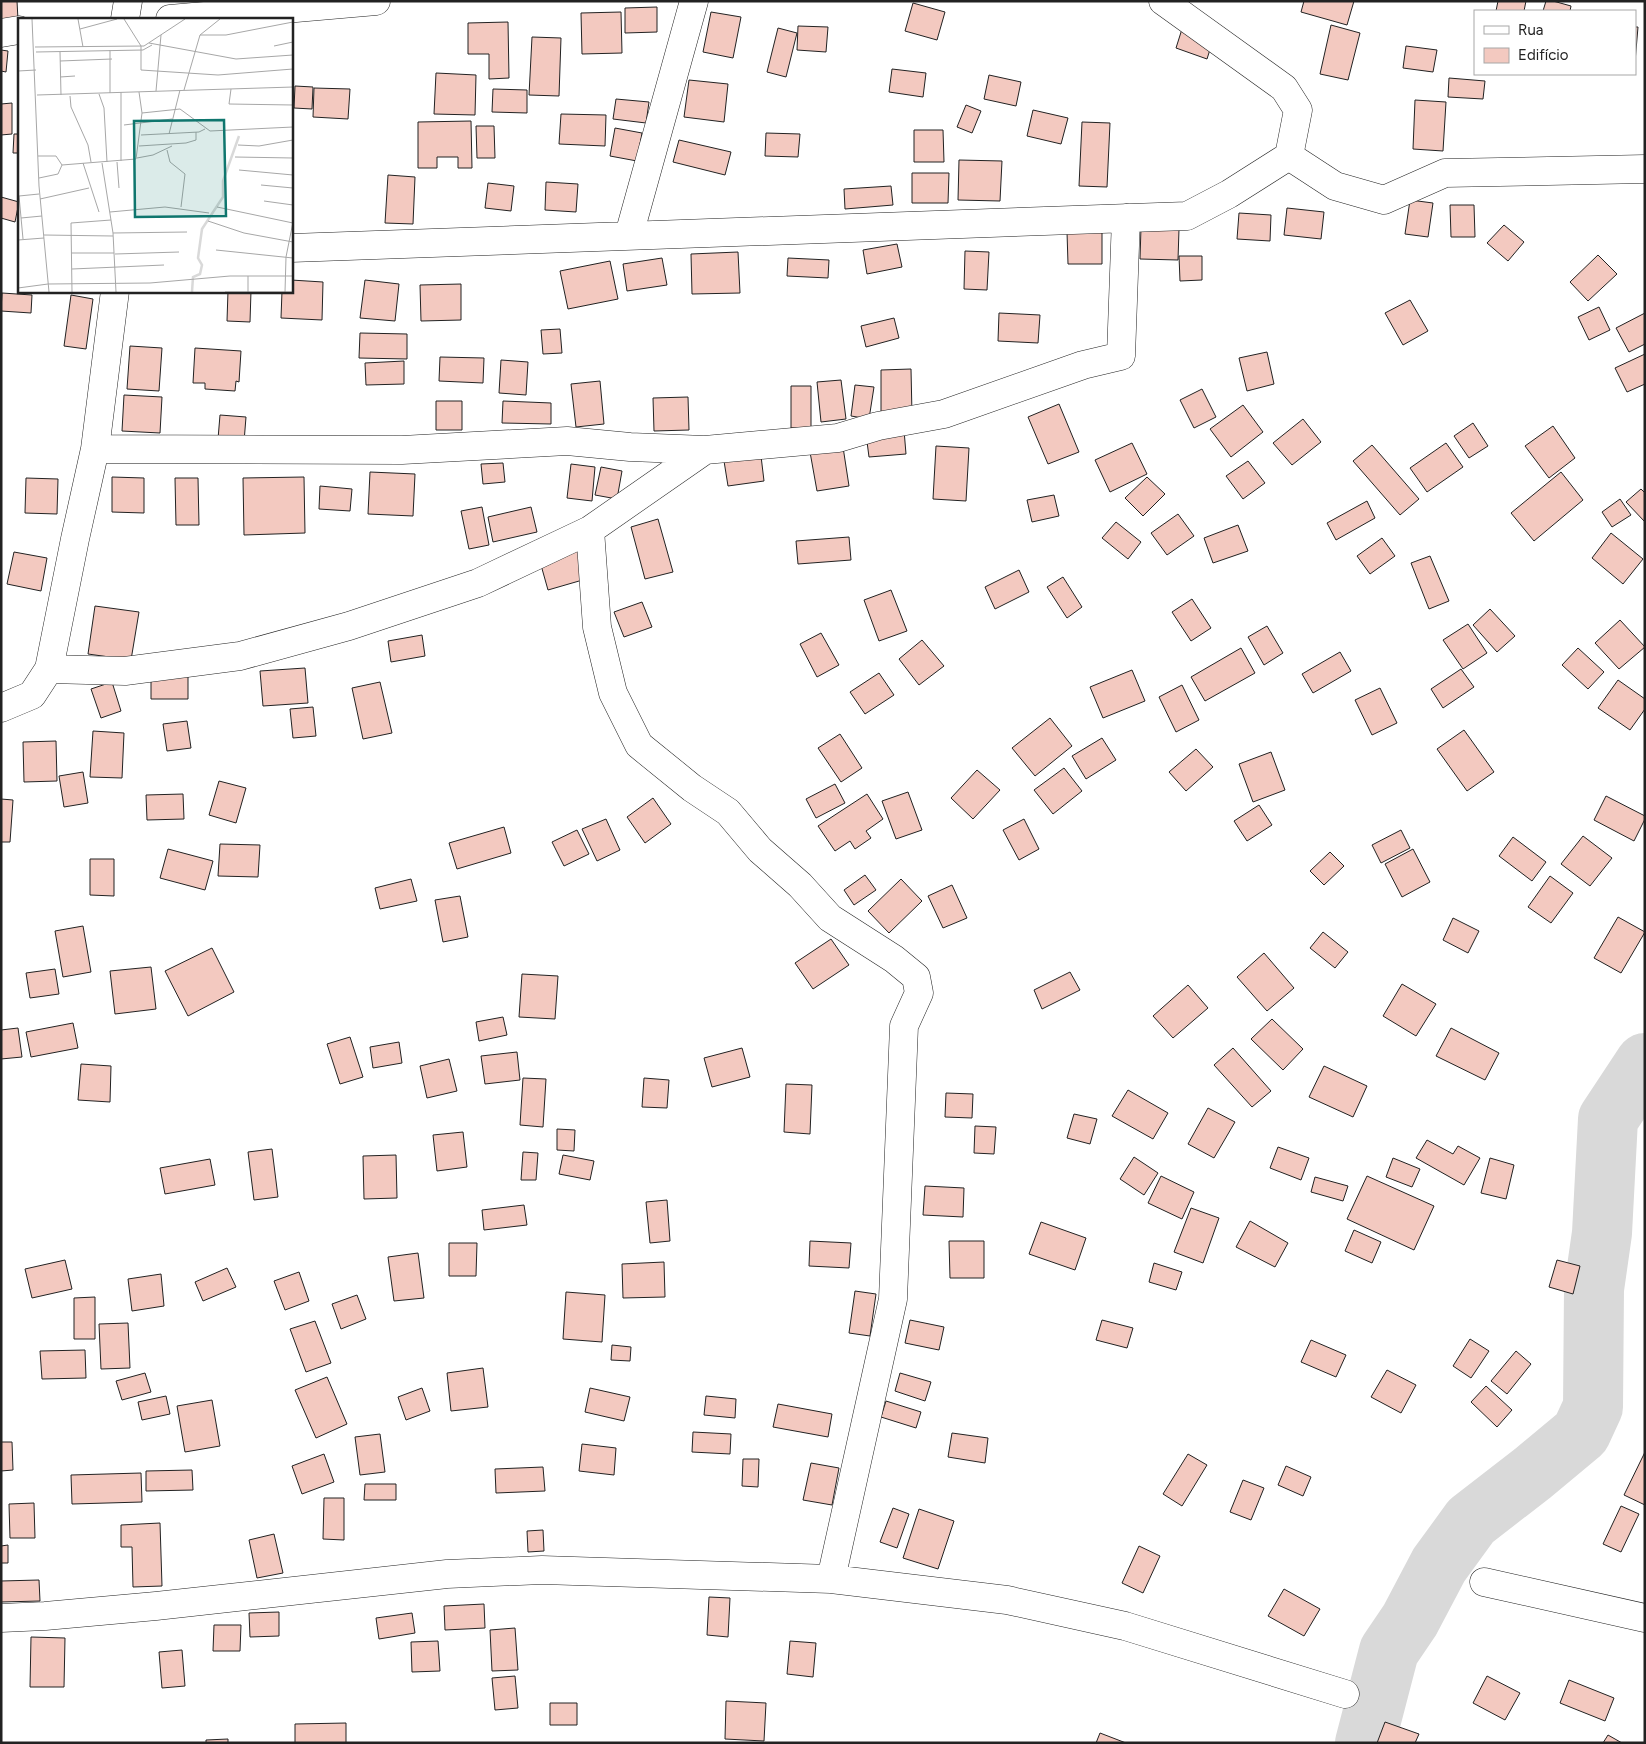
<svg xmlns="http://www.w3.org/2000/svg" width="1646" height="1744" font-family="Figtree,sans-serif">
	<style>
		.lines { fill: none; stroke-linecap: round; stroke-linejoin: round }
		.river { stroke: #d9d9d9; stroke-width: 60 }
		.building { fill: #f3c9c0; stroke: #222 }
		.minor-casing { stroke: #222; stroke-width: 29 }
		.minor { stroke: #fff; stroke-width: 28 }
		.inset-river { fill: none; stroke: #d9d9d9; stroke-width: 2.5 }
		.inset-road { fill: none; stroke: #a7a7a7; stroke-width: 1 }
		.view { fill: #0f766e; fill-opacity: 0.15; stroke: #0f766e; stroke-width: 2.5 }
		.inset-edge { fill: none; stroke: #222; stroke-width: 2.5 }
	</style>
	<rect width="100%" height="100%" fill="#fff"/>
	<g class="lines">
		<!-- river -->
		<path class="river" d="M1365,1743L1389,1651L1410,1620L1439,1565L1471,1521L1533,1473L1581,1433L1593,1407L1594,1289L1602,1233L1608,1119L1645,1063"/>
	</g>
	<!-- building -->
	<path class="building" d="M1,1H17L18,20L1,22Z
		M1304,1H1354L1347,25L1301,12Z
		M1498,1H1526L1524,11H1496Z
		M1546,1H1553L1571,6L1570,11H1543Z
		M913,3L945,12L937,40L905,31Z
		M657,7V32L625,33V8Z
		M621,12L622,53L582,54L581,13Z
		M711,12L741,17L733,58L703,52Z
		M508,22L509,78L489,79V54H468V23Z
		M1331,25L1360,33L1348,80L1320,74Z
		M798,26L828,27L826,52L797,50Z
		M1635,27H1638L1635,62Z
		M778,28L797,33L786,77L767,72Z
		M1182,29L1213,40L1207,59L1176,48Z
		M532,37L561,38L559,96L529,95Z
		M1406,46L1437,50L1433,72L1403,68Z
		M1,50L8,51L6,72L1,71Z
		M892,69L926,73L923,97L889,92Z
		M436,73L476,75L475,115L434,114Z
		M989,75L1021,82L1016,106L984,99Z
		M1449,78L1485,81L1483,99L1448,97Z
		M689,80L728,84L724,122L684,117Z
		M295,86L313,87L312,109L294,108Z
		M314,88L350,89L348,119L313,117Z
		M493,89L527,90V113L492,112Z
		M616,99L649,102L646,123L613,119Z
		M1415,100L1446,102L1443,151L1413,149Z
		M12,103V134L1,135V104Z
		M966,105L981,111L972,133L957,127Z
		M1033,110L1068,118L1061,144L1027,136Z
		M561,114L606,115L605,146L559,144Z
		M471,121L472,168H458V157H437V168H418V122Z
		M1082,122L1110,123L1107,187L1079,186Z
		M476,126H494L495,158H477Z
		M615,128L642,133L637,161L610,156Z
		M914,130H943L944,162H914Z
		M766,133L800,134L798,157L765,156Z
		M14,134H19V153H13Z
		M679,140L731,152L725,175L673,162Z
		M959,160L1002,161L1000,201L958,200Z
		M912,173H949L948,203H912Z
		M388,175L415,177L413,224L385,223Z
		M546,182L578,184L576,212L545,210Z
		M488,183L514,186L511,211L485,208Z
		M891,186L893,205L845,209L844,189Z
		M1,197L19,202L15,222L1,218Z
		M1410,200L1433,203L1428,237L1405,234Z
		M1450,205H1474L1475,237H1451Z
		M1287,208L1324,212L1321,239L1284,235Z
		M1239,213L1271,215L1270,241L1237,239Z
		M1504,225L1524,242L1508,261L1487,243Z
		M1141,227L1179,229L1178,260L1140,259Z
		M1102,231V264H1068L1067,232Z
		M897,244L902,267L867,274L863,250Z
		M965,251L989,252L987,290L964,289Z
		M738,252L740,293L692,294L691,254Z
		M1598,255L1617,274L1588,301L1570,282Z
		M1179,256H1202V280L1180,281Z
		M662,258L667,285L627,291L623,264Z
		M788,258L829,260L828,278L787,276Z
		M610,261L618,299L568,309L560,271Z
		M291,280L323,282L322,320L281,318L282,291H291Z
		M365,280L399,284L395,321L360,318Z
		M461,284V320L421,321L420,285Z
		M228,291H251L250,322L227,321Z
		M2,293L32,295L31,313L1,311Z
		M71,295L93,299L86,349L64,346Z
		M1410,300L1428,331L1403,345L1385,313Z
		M1599,307L1610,330L1589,340L1578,317Z
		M999,313L1040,315L1038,343L998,341Z
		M1645,313V344L1629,352L1616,328Z
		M894,318L899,338L866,347L861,326Z
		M560,329L562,353L543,354L541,330Z
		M360,333L407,334V359L359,358Z
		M130,346L162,348L159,391L127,389Z
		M195,348L241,351L239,382L236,381L235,391L205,389V383H193Z
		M1267,352L1274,384L1247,391L1239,358Z
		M1645,354V384L1627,392L1615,368Z
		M440,357L484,358L483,383L439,381Z
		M501,360L528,362L526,395L499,393Z
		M404,361V384L366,385L365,363Z
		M911,369L912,415H881V370Z
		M841,380L846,419L821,422L817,382Z
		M600,381L604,424L576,427L571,384Z
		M855,385L874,387L869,419L851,416Z
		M791,386H811V428H791Z
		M1202,389L1216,417L1194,428L1180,400Z
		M124,395L162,397L160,433L122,431Z
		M688,397L689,430L654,431L653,398Z
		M436,401H462V430H436Z
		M503,401L551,403V424L502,423Z
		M1059,404L1079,452L1048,464L1028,417Z
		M1243,405L1263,432L1231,457L1210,429Z
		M220,415L246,417L244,442L218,439Z
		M1303,419L1321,442L1292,465L1273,443Z
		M1473,423L1488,446L1469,458L1454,436Z
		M1553,426L1575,458L1549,478L1525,446Z
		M904,430L906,454L869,457L866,434Z
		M1132,443L1147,474L1110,492L1095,460Z
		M1446,443L1463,467L1427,492L1410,468Z
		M1372,445L1419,499L1400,515L1353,461Z
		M936,446L969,448L966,501L933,499Z
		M843,447L849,486L817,491L810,452Z
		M761,456L764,481L728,486L724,461Z
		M1248,461L1265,483L1243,499L1226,476Z
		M503,463L505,482L483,484L481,464Z
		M571,464L595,467L592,501L567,498Z
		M601,467L622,471L617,499L595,495Z
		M370,472L415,474L413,516L368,514Z
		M1561,472L1583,500L1534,541L1511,513Z
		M112,477L144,478V513L112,512Z
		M304,477L305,533L244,535L243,478Z
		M1147,477L1165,494L1143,516L1125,498Z
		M26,478L58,479L57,514L25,513Z
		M175,478H198L199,525H176Z
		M320,486L352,489L350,511L319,509Z
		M1641,489L1645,493V522L1626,502Z
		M1054,495L1059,516L1032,522L1027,500Z
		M1620,499L1631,515L1612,527L1602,512Z
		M1367,501L1375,518L1336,540L1327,523Z
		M482,507L489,545L469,549L461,511Z
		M531,507L537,532L493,542L488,517Z
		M1178,514L1194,536L1167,555L1151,533Z
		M658,519L673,572L645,579L631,527Z
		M1116,522L1141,542L1128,559L1102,538Z
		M1238,525L1248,551L1213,563L1204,538Z
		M1611,533L1643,559L1623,584L1592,558Z
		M849,537L851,560L798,564L796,541Z
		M1382,538L1395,556L1370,574L1357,556Z
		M577,547L586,579L548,590L539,558Z
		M14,552L47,558L41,591L7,584Z
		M1430,556L1449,601L1429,609L1411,563Z
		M1019,570L1029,592L995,609L985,587Z
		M1063,577L1082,607L1067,618L1047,587Z
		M891,590L907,631L879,641L864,600Z
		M1192,599L1211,628L1191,641L1172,612Z
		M642,602L652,627L624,637L614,612Z
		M95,606L139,612L131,660L88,654Z
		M1490,609L1515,636L1497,652L1473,625Z
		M1620,620L1645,647L1619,669L1595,643Z
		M1468,624L1487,653L1463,669L1443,640Z
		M1267,626L1283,653L1264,665L1248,637Z
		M821,633L839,665L817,677L800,644Z
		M422,635L425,656L391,662L388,641Z
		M922,640L944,666L919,685L899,659Z
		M1241,648L1255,673L1205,701L1191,677Z
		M1578,648L1604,672L1588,689L1562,665Z
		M1340,652L1351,671L1313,693L1302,674Z
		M305,668L308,703L263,706L260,671Z
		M1461,669L1474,687L1443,708L1431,689Z
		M1132,670L1145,701L1103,718L1090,687Z
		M879,673L894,695L865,714L850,692Z
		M151,675H188V699H151Z
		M1618,680L1645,699V709L1630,730L1598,708Z
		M112,682L121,711L101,718L91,689Z
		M380,682L392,733L363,739L352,688Z
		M1182,685L1199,720L1176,732L1159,697Z
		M1380,688L1397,723L1372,735L1355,700Z
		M313,707L316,736L293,738L290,709Z
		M1050,718L1072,746L1035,776L1012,748Z
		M187,721L191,748L167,751L163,724Z
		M1464,730L1494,772L1467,791L1437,749Z
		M93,731L124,733L122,778L90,777Z
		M840,734L862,768L841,782L818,748Z
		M1102,738L1116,760L1086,779L1072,756Z
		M56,741L57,781L24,782L23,742Z
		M1196,749L1213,767L1186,791L1169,772Z
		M1271,752L1285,790L1253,802L1239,764Z
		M1064,768L1082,791L1053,814L1034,790Z
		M977,770L1000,790L973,819L951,798Z
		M83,772L88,803L64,807L59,776Z
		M219,781L246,788L236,823L209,815Z
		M835,784L845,803L816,818L806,799Z
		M908,792L922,830L896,839L882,801Z
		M183,794L184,819L147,820L146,795Z
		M867,794L883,819L866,831L871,838L855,849L850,841L835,851L818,826Z
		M1606,796L1645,816V819L1634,841L1594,820Z
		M653,798L671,824L645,843L627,817Z
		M1,799L13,800L10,842H1Z
		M1259,805L1272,825L1247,841L1234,821Z
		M606,819L620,850L597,861L582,829Z
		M1024,819L1039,849L1019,860L1003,830Z
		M504,827L511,853L457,869L449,843Z
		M577,830L589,854L564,866L552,842Z
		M1401,830L1410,848L1381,863L1372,845Z
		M1583,836L1612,858L1590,886L1561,864Z
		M1513,837L1546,862L1532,881L1499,856Z
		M220,844L260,845L258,877L218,876Z
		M168,849L213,861L205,890L160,878Z
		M1413,849L1430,882L1402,897L1385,864Z
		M1330,852L1344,866L1324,885L1310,871Z
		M90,859H114V896L90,895Z
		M865,875L876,890L854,905L844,890Z
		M1550,876L1573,893L1551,923L1528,907Z
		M411,879L417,901L380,909L375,888Z
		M901,879L922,901L889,933L868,911Z
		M952,885L967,918L943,928L928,896Z
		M460,896L468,937L443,942L435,900Z
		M1618,917L1645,932L1621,973L1594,958Z
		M1453,918L1479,931L1468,953L1443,940Z
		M83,926L91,972L63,977L55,931Z
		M1323,932L1348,952L1335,968L1310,948Z
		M831,939L849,965L813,989L795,963Z
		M212,948L234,992L188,1016L165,971Z
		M1264,953L1294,988L1267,1011L1237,977Z
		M151,967L156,1009L115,1014L110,971Z
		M55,969L59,994L30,998L26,973Z
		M1070,972L1080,990L1042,1009L1034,990Z
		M522,974L558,976L555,1019L519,1017Z
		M1402,984L1436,1004L1416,1036L1383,1016Z
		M1188,985L1208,1008L1173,1038L1153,1016Z
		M503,1017L507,1035L479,1041L476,1022Z
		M1272,1019L1303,1049L1283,1070L1251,1039Z
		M73,1023L78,1048L31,1057L26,1032Z
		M18,1028L22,1057L1,1059V1030Z
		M1451,1028L1499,1053L1485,1080L1436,1056Z
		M350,1037L363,1077L340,1084L327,1044Z
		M399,1042L402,1063L373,1068L370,1047Z
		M742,1048L750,1077L712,1087L704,1058Z
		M1233,1048L1271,1091L1252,1107L1214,1065Z
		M517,1052L520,1080L485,1084L481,1056Z
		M449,1059L457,1091L427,1098L420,1066Z
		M81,1064L111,1066L110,1102L78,1100Z
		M1324,1066L1367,1086L1353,1117L1309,1097Z
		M523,1078L546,1079L543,1127L520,1125Z
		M644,1078L669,1080L667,1108L642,1107Z
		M786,1084L812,1085L810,1134L784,1132Z
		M1128,1090L1168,1113L1153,1139L1112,1116Z
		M946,1093L973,1094L972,1118L945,1117Z
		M1208,1108L1235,1122L1214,1158L1188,1144Z
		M1074,1114L1097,1119L1090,1144L1067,1138Z
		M975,1126L996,1127L994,1154L974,1153Z
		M557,1129L575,1130L574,1151L557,1150Z
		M463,1132L467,1167L437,1171L433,1135Z
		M1427,1140L1453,1154L1458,1146L1480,1158L1464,1185L1416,1158Z
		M1278,1147L1309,1158L1301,1180L1270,1168Z
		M272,1149L278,1197L254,1200L248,1152Z
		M523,1152L538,1153L536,1180H521Z
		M396,1155L397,1198L364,1199L363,1156Z
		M563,1155L594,1161L590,1180L559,1174Z
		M1134,1157L1158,1173L1144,1195L1120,1179Z
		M1393,1158L1420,1169L1412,1187L1386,1177Z
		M1490,1158L1514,1165L1506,1199L1481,1193Z
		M210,1159L215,1185L165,1194L160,1168Z
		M1161,1176L1194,1192L1182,1219L1148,1203Z
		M1367,1176L1434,1206L1414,1250L1347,1219Z
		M1315,1177L1348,1186L1343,1201L1311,1192Z
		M925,1186L964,1188L963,1217L923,1215Z
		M667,1200L670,1241L650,1243L646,1202Z
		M524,1205L527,1225L484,1230L482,1210Z
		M1191,1208L1219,1218L1203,1263L1174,1252Z
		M1250,1221L1288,1243L1275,1267L1236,1247Z
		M1041,1222L1086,1238L1075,1270L1029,1254Z
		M1354,1230L1381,1242L1372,1263L1345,1251Z
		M810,1241L851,1243L849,1268L809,1266Z
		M949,1241H984V1278H950Z
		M449,1243H477L476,1276H449Z
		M418,1253L424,1298L394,1301L388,1257Z
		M65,1260L72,1289L32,1298L25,1269Z
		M1557,1260L1580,1266L1573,1294L1549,1287Z
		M664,1262L665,1297L623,1298L622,1264Z
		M1154,1263L1182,1272L1176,1290L1149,1282Z
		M227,1268L236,1287L203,1301L195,1282Z
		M299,1272L309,1301L285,1310L274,1281Z
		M161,1274L164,1306L132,1311L128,1279Z
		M855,1291L876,1294L870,1336L849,1333Z
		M566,1292L605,1295L602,1342L563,1339Z
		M357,1295L366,1319L341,1329L332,1304Z
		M95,1297V1339H74V1298Z
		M910,1320L944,1327L939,1350L905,1343Z
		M1102,1320L1133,1328L1127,1348L1096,1340Z
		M315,1321L331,1363L306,1372L290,1329Z
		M128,1323L130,1368L101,1369L99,1324Z
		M1470,1339L1489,1351L1471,1378L1453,1366Z
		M1311,1340L1346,1355L1336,1377L1301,1362Z
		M612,1345L631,1347L630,1361L611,1360Z
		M85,1350L86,1378L42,1379L40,1351Z
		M1516,1351L1531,1364L1507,1394L1491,1381Z
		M483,1368L488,1407L451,1411L447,1373Z
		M1387,1370L1416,1385L1401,1413L1371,1397Z
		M145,1373L151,1392L122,1400L116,1381Z
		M900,1373L931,1382L925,1401L895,1391Z
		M327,1377L347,1424L316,1438L295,1390Z
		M1486,1386L1512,1410L1497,1427L1471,1402Z
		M422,1388L430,1411L406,1420L398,1397Z
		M590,1388L630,1397L624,1421L585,1412Z
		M166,1396L170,1414L142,1420L138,1402Z
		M706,1396L736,1399L735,1418L704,1415Z
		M212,1400L220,1446L185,1452L177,1406Z
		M886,1401L921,1412L916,1428L881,1417Z
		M778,1404L832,1414L828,1437L773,1427Z
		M693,1432L731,1434L730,1454L692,1452Z
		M952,1433L988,1438L985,1463L948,1457Z
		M380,1434L385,1472L360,1475L355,1437Z
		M1,1442H12L13,1470L1,1471Z
		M582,1444L616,1448L614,1475L579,1471Z
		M1645,1452V1505L1624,1495Z
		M324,1454L334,1482L302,1494L292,1466Z
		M1188,1454L1207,1465L1182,1506L1163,1494Z
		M743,1459H759L758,1487L742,1486Z
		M811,1463L839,1468L832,1505L803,1500Z
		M1286,1466L1311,1477L1303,1496L1278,1485Z
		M543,1467L545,1491L496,1493L495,1469Z
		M192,1470L193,1490L146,1491V1471Z
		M141,1473L142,1502L72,1504L71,1475Z
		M1243,1480L1264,1488L1251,1520L1230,1512Z
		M365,1484H396V1500H364Z
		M324,1498H344V1540L323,1539Z
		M34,1503L35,1538H10L9,1504Z
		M1621,1506L1639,1514L1621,1552L1603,1544Z
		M893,1508L909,1514L897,1548L880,1542Z
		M919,1509L954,1521L938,1569L903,1558Z
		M160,1523L162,1586L133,1587L132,1547H121V1525Z
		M543,1530L544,1551L528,1552L527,1531Z
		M274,1534L283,1573L257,1578L249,1540Z
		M8,1545V1563H1V1546Z
		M1139,1546L1160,1556L1143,1593L1122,1583Z
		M39,1580L40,1601L1,1602V1581Z
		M1284,1589L1320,1609L1304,1636L1268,1616Z
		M709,1597L730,1598L728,1637L707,1635Z
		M484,1604L485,1628L445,1630L444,1606Z
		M279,1612V1636L250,1637L249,1613Z
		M412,1613L415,1633L379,1639L376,1618Z
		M214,1625H241L240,1651H213Z
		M515,1628L518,1670L492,1671L490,1630Z
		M31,1637L65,1638L64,1687H30Z
		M438,1641L440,1671L412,1672L411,1642Z
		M790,1641L816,1643L813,1677L787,1674Z
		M182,1650L185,1686L162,1688L159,1652Z
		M515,1676L518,1708L495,1710L492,1678Z
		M1487,1676L1520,1693L1505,1720L1473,1703Z
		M1569,1680L1614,1698L1605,1721L1560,1703Z
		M726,1701L766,1703L764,1741L725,1739Z
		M550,1703H577V1725H550Z
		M1385,1722L1419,1734L1415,1743H1377Z
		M346,1723V1743H295V1724Z
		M1100,1733L1126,1743H1096Z
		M1608,1735L1622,1743H1603Z
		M228,1739V1743H206V1740Z"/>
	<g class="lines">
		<defs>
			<path id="minor" d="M1163,1L1284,88L1298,110L1289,156L1335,186L1384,200L1445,173L1645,169
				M125,19L128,1
				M170,19L376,1
				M1,33L19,30
				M629,235L694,1
				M291,248L1187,216L1229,194L1289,156
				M95,449L402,450L567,441L630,447L705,450L838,438L878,426L944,414L1083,365L1121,356L1126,218
				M590,530L597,627L613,693L639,745L692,788L728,812L760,850L800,885L830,918L894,959L916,977L919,993L904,1026L893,1299L831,1579
				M49,669L125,671L240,656L349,626L478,583L590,530L705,450
				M1,708L32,695L49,669L75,539L95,449L115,291
				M1484,1582L1645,1618
				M1,1618L45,1616L156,1606L447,1574L542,1570L831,1579L1007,1600L1125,1626L1345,1694"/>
		</defs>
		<!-- minor casing -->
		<use href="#minor" class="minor-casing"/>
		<!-- minor -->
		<use href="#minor" class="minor"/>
	</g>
	<!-- overview -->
	<g transform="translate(18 18)">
		<rect width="275" height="275" fill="#fff"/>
		<path class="inset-river" d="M174,274L175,259L182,256L184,247L180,240L184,211L205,179V163L221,118"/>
		<path class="inset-road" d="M14,1L21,168L31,274M60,1L65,29M106,1L123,28V52L200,57L275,51M62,11L99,1M182,17H208L275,4M131,25L218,41L275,37M256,28L275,24M17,29L126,28L167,1M18,34L125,32L134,27M42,34L43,77M42,43L94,41M0,53L18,52M42,59L57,58M213,71L211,86L275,87M166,72L182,17L202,1M138,73L143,17M92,75V32M81,76L86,90L89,144M19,77L275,69M52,78L53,89L70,127L73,144M124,95L162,91L192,113L275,109M106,107L154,101M151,116L162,72M123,117L181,114L187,111M220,127L241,128L275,122M121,128L168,125L178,122V114M149,132L152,144L167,156L163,189M20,138H38L44,147L40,156L21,160M217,139L275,140M119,140L135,137L154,128M103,143V74M99,144L101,170M65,145L81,194M84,145L95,215L98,274M44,147L118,141L124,95L121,74M221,152L275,157M243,167L275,170M1,178L5,221M1,178L21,176M22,181L71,170M246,183L275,187M199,189L275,205M92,194L147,189L191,195M3,200L24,198M190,203L226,215L275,224M95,215L169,214M26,217L95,218M0,222L26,220M198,232L275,240M53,235H96M97,236L161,234M54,251L146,247M230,258V274M0,270L30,266L132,265L212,258H275M54,274L53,205L93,202M207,274H275M267,274L268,239L275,204"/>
		<path class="view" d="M206,102L208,198L117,199L116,103Z"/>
		<rect width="275" height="275" class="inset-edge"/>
	</g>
	<!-- border -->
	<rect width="1646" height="1744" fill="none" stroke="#222222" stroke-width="5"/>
	<!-- legend -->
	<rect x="1474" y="10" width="162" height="65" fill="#ffffff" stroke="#a7a7a7"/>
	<rect x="1484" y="26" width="25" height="8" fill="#ffffff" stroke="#a7a7a7"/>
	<text x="1518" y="35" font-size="15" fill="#222222">Rua</text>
	<rect x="1484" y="48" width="25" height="15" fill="#f3c9c0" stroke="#a7a7a7"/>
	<text x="1518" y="60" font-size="15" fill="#222222">Edifício</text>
</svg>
